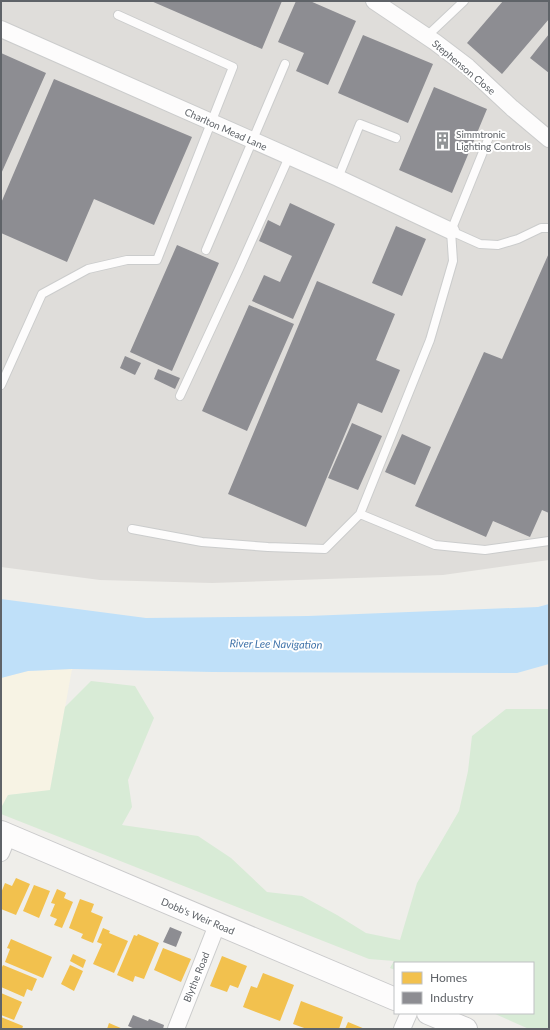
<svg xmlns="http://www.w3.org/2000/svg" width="550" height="1030" font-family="Lato,sans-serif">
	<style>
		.commercial { fill: #f7f3e4 }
		.industrial { fill: #dfddda }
		.green { fill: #d8ebd6 }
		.water { fill: #bfe0f9 }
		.homes { fill: #f2c14e }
		.industry { fill: #8d8d92 }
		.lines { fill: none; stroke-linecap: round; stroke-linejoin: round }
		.lane-casing { stroke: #cbcccc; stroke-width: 10 }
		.street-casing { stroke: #cbcccc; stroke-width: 18 }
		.secondary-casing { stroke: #cacacb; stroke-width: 24 }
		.lane { stroke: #fdfcfc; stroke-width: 8 }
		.street { stroke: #fdfcfc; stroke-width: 16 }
		.secondary { stroke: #fdfcfc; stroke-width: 22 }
		.labels { text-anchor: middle; stroke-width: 4; stroke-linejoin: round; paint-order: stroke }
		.street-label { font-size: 10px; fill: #5f6368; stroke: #fff }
		.poi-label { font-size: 10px; fill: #5f6368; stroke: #fff; text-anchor: start }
		.water-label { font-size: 11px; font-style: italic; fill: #4174aa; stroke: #fff }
	</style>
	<rect width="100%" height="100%" fill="#efeeea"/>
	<!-- commercial -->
	<path class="commercial" d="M72,669L50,791L8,795L1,808V678L28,671Z"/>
	<!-- industrial -->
	<path class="industrial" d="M1,1H549V560L443,575L212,583L100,580L1,567Z"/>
	<!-- green -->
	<path class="green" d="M91,681L135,686L154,718L128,780L132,807L122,825L198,836L231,858L267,892L302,896L337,915L366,933L400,940L417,883L459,811L468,771L472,736L506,709H549V1029H529L493,1013H533V963H395V970L390,968L394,961L369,959L1,814V808L8,795L50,790L65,707Z"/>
	<!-- water -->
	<path class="water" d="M1,599L146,618L308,616L538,607L549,604V664L517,673L212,672L72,669L28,671L1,678Z"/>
	<!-- homes -->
	<path class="homes" d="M16,878L30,884L16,915L1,909V893L5,883L12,886Z
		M34,885L50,891L39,918L23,911Z
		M57,889L66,893L64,898L73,902L62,928L54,925L57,919L50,916L55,904L51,903Z
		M80,899L94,904L91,912L103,917L93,943L81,938L83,934L69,928Z
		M103,928L110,931L109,933L128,941L114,973L93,964L102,944L97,942Z
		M138,934L159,943L144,979L135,976L133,982L117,975L134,935L137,936Z
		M11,939L52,957L43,978L5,962L10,949L7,948Z
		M163,948L191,959L181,982L154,970Z
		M73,954L86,960L83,968L70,961Z
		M222,956L247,966L238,988L230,985L227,992L210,986Z
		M3,965L37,979L32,991L27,989L24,997L1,987V969Z
		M70,965L83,971L74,991L61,984Z
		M263,973L294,985L280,1021L243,1007L251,986L257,988Z
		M1,993L22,1002L14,1020L1,1015Z
		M301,1001L343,1017L339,1029H307L293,1024Z
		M1,1017L23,1026L22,1029H1Z
		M348,1022L365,1029H345Z
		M109,1023L123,1029H107Z"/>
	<!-- industry -->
	<path class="industry" d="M151,1H282L262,49Z
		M296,1H310L356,21L328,85L296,71L304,53L278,42Z
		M503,1H549V19L502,74L467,43Z
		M549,34V73L530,58Z
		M363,35L433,64L408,123L338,93Z
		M1,53L46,73L1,174Z
		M54,79L192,137L154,225L94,199L67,262L1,233V203Z
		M434,87L487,109L452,193L399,170Z
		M290,203L335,224L293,319L252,301L264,275L280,282L292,256L259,241L268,220L280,226Z
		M396,226L426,239L402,296L372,283Z
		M177,245L219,263L172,371L130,352Z
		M549,253V513L542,510L530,537L493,521L486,537L415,506L484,352L502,359Z
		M317,281L395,314L376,360L400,370L382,413L358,403L306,527L228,494Z
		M249,305L294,324L247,431L202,411Z
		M125,356L141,363L135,375L120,368Z
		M158,369L180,378L175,389L154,379Z
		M352,423L382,436L358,490L328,478Z
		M402,434L431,447L415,485L385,472Z
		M170,927L182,932L176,947L163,942Z
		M133,1015L148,1021L149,1019L164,1025L163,1029H135L128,1026Z"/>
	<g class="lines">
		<defs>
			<path id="lane" d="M427,36L464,1
				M338,178L360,124L396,138
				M451,231L480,244L498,245L518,239L541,228H549
				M206,250L285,64
				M1,385L42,294L88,269L127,260H157L233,67L118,15
				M180,396L239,269L289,157
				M360,514L435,545L485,550L549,541
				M132,529L202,542L268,547L325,549L360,514L430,340L453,261L451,231L489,137"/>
			<path id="street" d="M374,1L435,42L468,67L512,108L549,139
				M1,29L338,178L451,231
				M1,853L8,836
				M176,1029L217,925
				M402,1029L409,1013"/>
			<path id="secondary" d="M1,832L395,999
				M428,1013L466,1029"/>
		</defs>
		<!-- lane casing -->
		<use href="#lane" class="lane-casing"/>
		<!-- street casing -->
		<use href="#street" class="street-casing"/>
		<!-- secondary casing -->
		<use href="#secondary" class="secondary-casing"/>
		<!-- lane -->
		<use href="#lane" class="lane"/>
		<!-- street -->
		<use href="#street" class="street"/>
		<!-- secondary -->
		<use href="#secondary" class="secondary"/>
	</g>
	<!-- icons -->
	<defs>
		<symbol id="building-bare" viewBox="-9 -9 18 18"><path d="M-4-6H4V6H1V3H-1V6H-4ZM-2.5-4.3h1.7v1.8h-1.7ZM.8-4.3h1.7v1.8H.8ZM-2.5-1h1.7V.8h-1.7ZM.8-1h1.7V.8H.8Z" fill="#919496" stroke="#fff" stroke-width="2.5" paint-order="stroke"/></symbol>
	</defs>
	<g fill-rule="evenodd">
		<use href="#building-bare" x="430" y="128" width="25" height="25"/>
	</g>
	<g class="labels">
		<!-- street labels -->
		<g class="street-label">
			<text transform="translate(464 67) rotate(40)" y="4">Stephenson Close</text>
			<text transform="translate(226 129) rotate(24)" y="4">Charlton Mead Lane</text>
			<text transform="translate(198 916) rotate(23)" y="4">Dobb's Weir Road</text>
			<text transform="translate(196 977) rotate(-68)" y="4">Blythe Road</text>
		</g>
		<!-- poi labels -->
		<g class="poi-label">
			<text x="456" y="138">Simmtronic<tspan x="456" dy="12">Lighting Controls</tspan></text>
		</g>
		<!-- water labels -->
		<g class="water-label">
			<text transform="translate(276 644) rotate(1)" y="4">River Lee Navigation</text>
		</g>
	</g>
	<!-- border -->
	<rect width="550" height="1030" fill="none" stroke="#5f6368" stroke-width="4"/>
	<!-- legend -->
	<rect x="394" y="962" width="140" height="52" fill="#ffffff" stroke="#bfc1c3"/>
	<rect x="402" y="972" width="20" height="12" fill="#f2c14e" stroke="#bfc1c3"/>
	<text x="430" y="982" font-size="12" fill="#5f6368">Homes</text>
	<rect x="402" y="992" width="20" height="12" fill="#8d8d92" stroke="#bfc1c3"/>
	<text x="430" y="1002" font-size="12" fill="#5f6368">Industry</text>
</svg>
